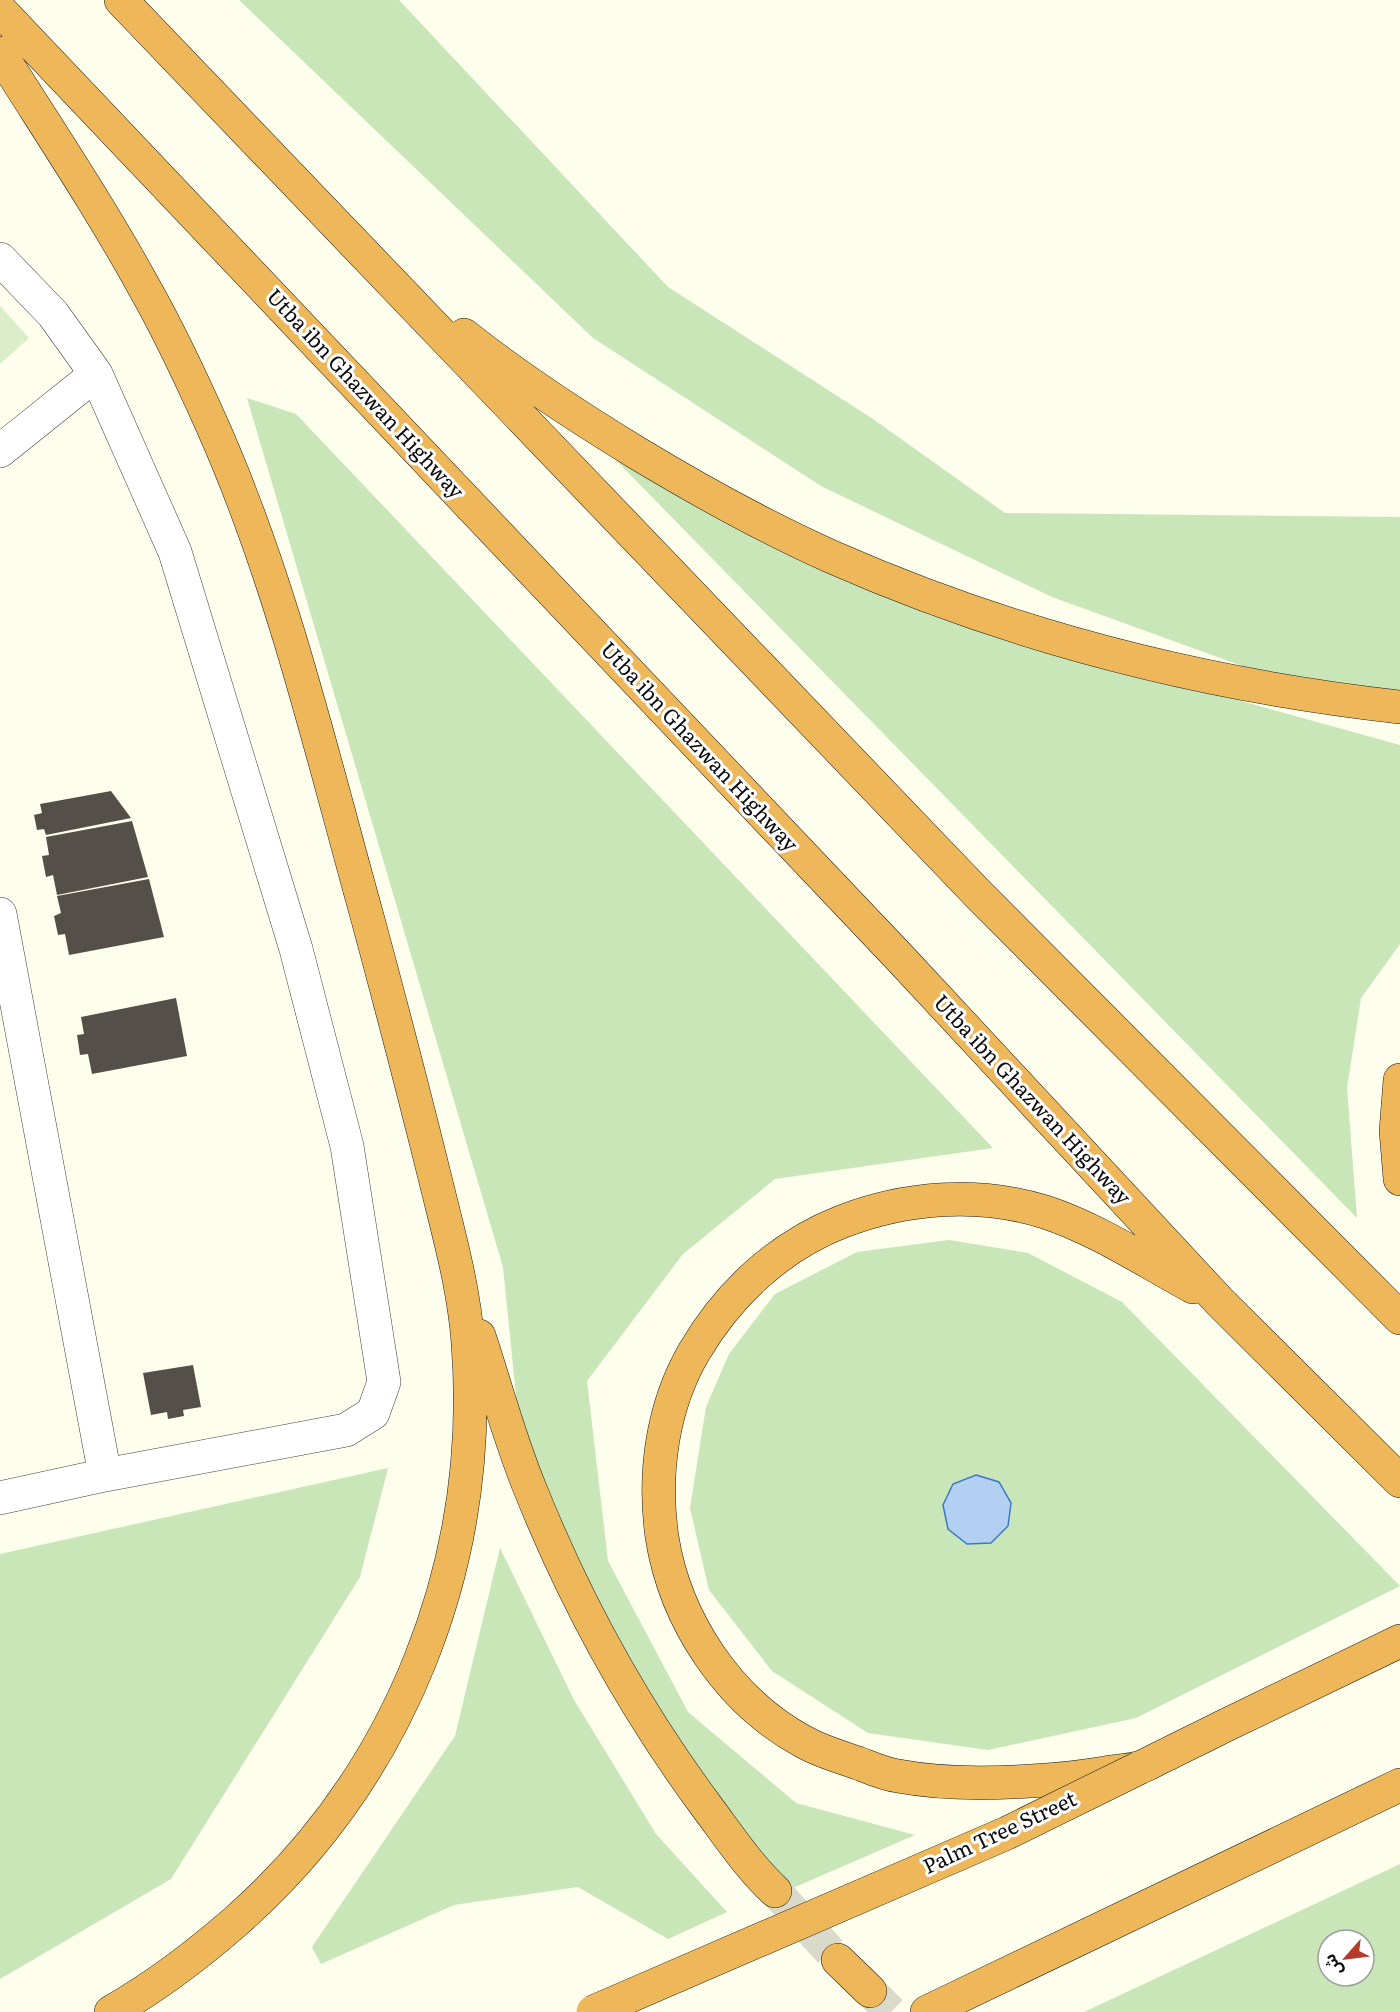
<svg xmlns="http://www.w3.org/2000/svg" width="1400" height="2012" font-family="Literata,'Noto Sans Arabic',serif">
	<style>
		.green { fill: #c8e6b7; fill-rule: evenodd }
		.pitch { fill: #dbeec9 }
		.water { fill: #b3d0f3; stroke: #3d78c6; stroke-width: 1.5 }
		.building { fill: #544f49 }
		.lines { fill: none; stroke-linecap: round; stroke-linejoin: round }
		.highway-tunnel { stroke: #dadaca; stroke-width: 33; stroke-dasharray: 33 16; stroke-linecap: butt }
		.street-casing { stroke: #3f3f3f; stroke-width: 34 }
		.highway-casing { stroke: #1d1d1d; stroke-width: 34 }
		.street { stroke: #fff; stroke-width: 33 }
		.highway { stroke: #edb75a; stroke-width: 33 }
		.highway-bridge-casing { stroke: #1d1d1d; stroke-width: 34; stroke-linecap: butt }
		.highway-bridge { stroke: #edb75a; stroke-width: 33 }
		.labels { text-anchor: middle; stroke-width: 6; stroke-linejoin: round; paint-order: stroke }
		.street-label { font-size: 21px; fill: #0c0c0c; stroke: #fff }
	</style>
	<rect width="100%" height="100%" fill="#fefeec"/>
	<!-- green -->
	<path class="green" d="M239,0H399L668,287L873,419L1005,513L1400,517V695L1342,702L1052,597L821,486L593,338Z
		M247,398L296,414L993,1148L775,1179L683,1254L587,1381L608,1561L688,1712L796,1803L915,1835L763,1901L523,1465L503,1267Z
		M610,454L930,615L1400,745V944L1361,998L1347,1088L1357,1218Z
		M949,1240L1028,1253L1122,1302L1400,1586L1136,1718L988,1750L868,1733L772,1671L709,1590L690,1508L706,1407L729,1354L775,1294L857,1252Z
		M388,1468L360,1577L171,1879L0,1979V1554Z
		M500,1548L574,1700L656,1834L727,1912L668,1939L578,1887L454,1905L321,1964L312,1947L455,1736Z
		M1400,1864V2012H1084ZM1328,1940H1364V1976H1328Z"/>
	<!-- pitch -->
	<path class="pitch" d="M0,306L29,338L0,364Z"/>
	<!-- water -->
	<path class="water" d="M976,1475L999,1482L1011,1503L1008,1526L991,1543L967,1544L948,1529L943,1505L953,1484Z"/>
	<!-- building -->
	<path class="building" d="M111,791L131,818L46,835L44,829L37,830L34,815L42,813L40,804Z
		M132,821L148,877L57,895L53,875L46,877L42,856L49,855L46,837Z
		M149,879L164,937L69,955L65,934L58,935L54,916L61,913L57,896Z
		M176,998L187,1056L92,1074L88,1054L80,1055L77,1035L84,1034L81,1017Z
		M193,1365L201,1407L183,1410L184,1416L168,1419L167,1412L151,1415L143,1373Z"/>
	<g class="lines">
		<!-- highway-tunnel -->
		<path class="highway-tunnel" d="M775,1891L838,1960
			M870,1991L891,2012"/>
		<defs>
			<path id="street" d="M0,259L53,314L96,374L175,552L296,949L347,1146L384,1382L373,1413L346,1430L105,1475L0,1498
				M0,451L96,374
				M0,914L105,1475"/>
			<path id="highway" d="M121,0L978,894L1400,1318
				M0,10L900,958L1220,1302L1400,1481
				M0,53C49,131 100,207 144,287C169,331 191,378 212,425C282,582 321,751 367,916C391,1005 414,1093 436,1182C449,1235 464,1288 468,1343C485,1563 401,1776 235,1922C196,1956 155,1987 111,2012
				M464,335C518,378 578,417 637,453C700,491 765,527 832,557C1014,637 1202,685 1400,707
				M1400,1080L1396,1131L1400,1179
				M1193,1287C1145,1261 1097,1229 1045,1212C978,1191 905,1197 841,1222C778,1247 728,1294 694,1352C662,1407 653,1474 662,1537C675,1620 728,1701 804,1742C820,1751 840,1757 858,1763C871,1768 884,1774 898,1776C941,1784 986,1784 1030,1781C1056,1780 1080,1777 1105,1773C1115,1771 1127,1771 1138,1768C1148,1765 1158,1758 1168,1754C1185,1745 1203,1737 1220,1728C1280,1699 1340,1670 1400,1641
				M479,1336C496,1387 510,1441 531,1491C576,1603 635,1710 707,1807C728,1835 749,1867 775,1891
				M838,1960L870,1991
				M927,2012L1400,1785"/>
		</defs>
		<!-- street casing -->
		<use href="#street" class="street-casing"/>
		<!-- highway casing -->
		<use href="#highway" class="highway-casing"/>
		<!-- street -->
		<use href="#street" class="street"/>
		<!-- highway -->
		<use href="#highway" class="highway"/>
		<defs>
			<path id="highway-bridge" d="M593,2012L1007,1833L1139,1768"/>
		</defs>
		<!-- highway-bridge casing -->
		<use href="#highway-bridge" class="highway-bridge-casing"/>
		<!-- highway-bridge -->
		<use href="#highway-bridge" class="highway-bridge"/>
	</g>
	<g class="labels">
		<!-- street labels -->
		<g class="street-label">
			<text transform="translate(365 394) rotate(47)" y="7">Utba ibn Ghazwan Highway</text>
			<text transform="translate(699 747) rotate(47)" y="7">Utba ibn Ghazwan Highway</text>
			<text transform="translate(1032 1100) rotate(47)" y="7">Utba ibn Ghazwan Highway</text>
			<text transform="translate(1000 1833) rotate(-25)" y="7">Palm Tree Street</text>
		</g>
	</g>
	<!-- north arrow -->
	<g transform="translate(1346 1958) rotate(242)"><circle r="28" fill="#ffffff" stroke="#9e9e9e" stroke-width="1.5"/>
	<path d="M0-4.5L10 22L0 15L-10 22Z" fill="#b53c2b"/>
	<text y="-9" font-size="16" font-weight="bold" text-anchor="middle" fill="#0c0c0c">ش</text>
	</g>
</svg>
